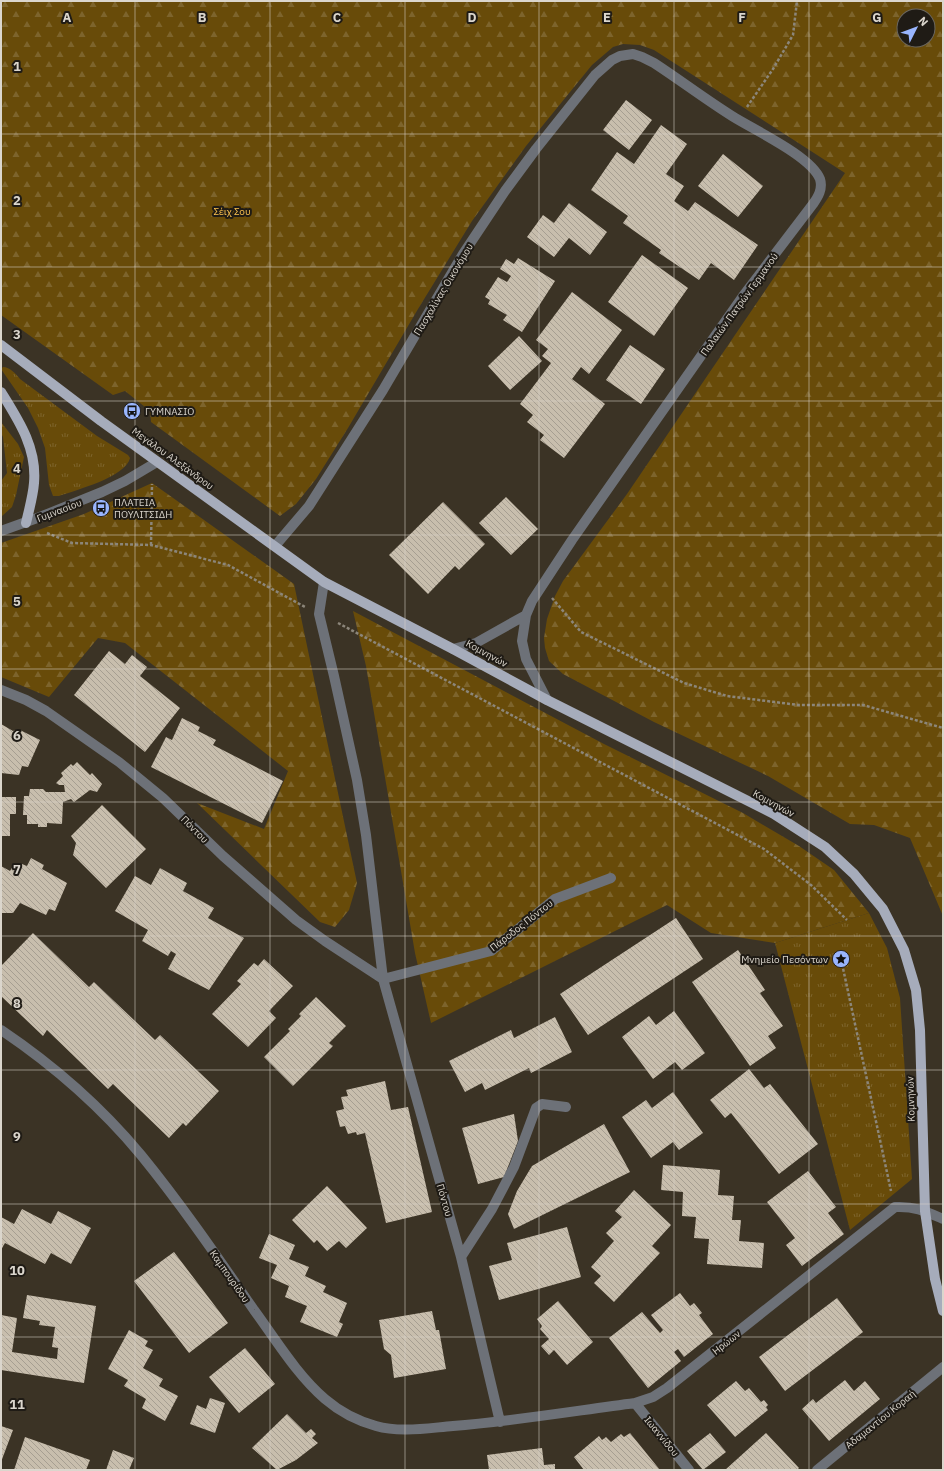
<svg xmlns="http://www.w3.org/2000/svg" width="944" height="1471" font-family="'IBM Plex Sans',sans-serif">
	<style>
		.grass { fill: url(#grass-tufts) }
		.forest { fill: url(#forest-firs); fill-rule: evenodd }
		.building { fill: url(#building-back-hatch) }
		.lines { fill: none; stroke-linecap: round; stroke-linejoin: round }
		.path { stroke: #8c867a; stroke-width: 2.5; stroke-dasharray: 3 2; stroke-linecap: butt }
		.minor { stroke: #6d7178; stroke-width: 10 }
		.major { stroke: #a6acbb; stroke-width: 10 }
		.grid { fill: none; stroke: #dbd6cd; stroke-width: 1; stroke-opacity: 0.55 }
		.labels { text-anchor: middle; stroke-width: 4; stroke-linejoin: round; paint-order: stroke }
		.park-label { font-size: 10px; fill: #fbc24f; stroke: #1f1b15 }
		.street-label { font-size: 10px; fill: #dbd6cd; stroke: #1f1b15 }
		.poi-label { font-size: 10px; fill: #dbd6cd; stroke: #1f1b15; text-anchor: start }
		.grid-label { font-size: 13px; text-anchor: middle; font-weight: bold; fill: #dbd6cd; stroke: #1f1b15; stroke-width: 4; stroke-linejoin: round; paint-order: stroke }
	</style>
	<defs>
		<pattern id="grass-tufts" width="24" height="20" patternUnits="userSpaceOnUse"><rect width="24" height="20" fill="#684b09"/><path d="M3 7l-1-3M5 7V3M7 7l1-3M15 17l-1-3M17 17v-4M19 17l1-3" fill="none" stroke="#7d642c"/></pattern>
		<pattern id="forest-firs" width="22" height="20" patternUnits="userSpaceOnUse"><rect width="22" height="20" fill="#684b09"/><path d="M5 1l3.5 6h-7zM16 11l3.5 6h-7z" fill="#7d642c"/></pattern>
		<pattern id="building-back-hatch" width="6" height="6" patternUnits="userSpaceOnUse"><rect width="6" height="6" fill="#c8bead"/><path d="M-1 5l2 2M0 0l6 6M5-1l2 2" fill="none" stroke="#a69e91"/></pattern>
	</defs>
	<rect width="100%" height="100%" fill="#3b3325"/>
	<!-- grass -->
	<path class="grass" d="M3,367C10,367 16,374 20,379L97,436L128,455L130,458C126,477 76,490 59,496H53L49,485L45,448L38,428L28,408L1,369Z
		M1,422L18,444L24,457L16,495L12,507L1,517V481L7,473L3,437L1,433Z
		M869,913L887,948L900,998L912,1179L850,1230L775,943Z"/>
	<!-- forest -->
	<path class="forest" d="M1,1H943V916L910,838L874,825L850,824L768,776L654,722L563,674L549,661L545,648L544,638L547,619L555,596L563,581L627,494L845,173L654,50L640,45L623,44L613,47L592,65L526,146L472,221L418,309L348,428L316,479L296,504L280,516L151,422L150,411L125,391L113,395L1,315ZM904,16H928V40H904Z
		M152,483L294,584L357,883L349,910L335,927L320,922L197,803L264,829L288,771L125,643L98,638L49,697L1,677V543L84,514Z
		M353,611L604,744L743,813L799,846L834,870L869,913L775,943L711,933L667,905L431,1023L415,953L366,666Z"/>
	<!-- building -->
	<path class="building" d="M626,100L652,120L629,150L603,130Z
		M661,125L687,144L666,174L684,186L674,201L688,211L695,202L758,245L734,280L711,263L699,280L659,253L661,250L623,223L628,216L591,190L617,152L634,164Z
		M723,154L763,186L738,217L698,186Z
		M569,203L607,232L590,255L569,238L554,257L527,237L543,215L554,223Z
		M642,255L688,288L654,336L608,302Z
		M518,258L555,281L522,332L503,320L507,315L488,304L490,300L485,297L498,277L507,282L511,276L500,269L506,259L514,264Z
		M572,292L622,330L589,374L581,367L572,379L605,404L564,458L540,440L544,435L527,422L533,415L520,404L551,363L542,356L548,349L536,340Z
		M519,336L542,361L510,390L488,366Z
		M630,345L665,369L641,404L606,380Z
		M506,497L538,529L511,555L479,523Z
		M443,502L485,544L459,570L455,566L428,594L389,555Z
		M109,651L125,664L132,655L147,667L140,676L180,708L145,752L74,695Z
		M182,718L200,727L198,731L216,740L213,745L283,781L262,823L151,767L166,737L172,740Z
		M1,724L13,731L18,729L40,740L28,767L22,766L19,775L1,773Z
		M77,762L90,775L92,773L102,784L97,792L90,790L74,802L71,799L63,802L62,824L47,823V827H38V824H27V815H23L24,796H29L30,789H43L46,792H65L64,785H59L56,783L63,776L61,773L71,764L73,766Z
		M1,797H16V814H10V836H1Z
		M102,805L146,849L106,888L73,855L76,843L71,836Z
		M31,858L44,865L42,869L67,883L55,911L49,909L46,915L20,903L13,913H1V866L10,871L13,866L19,870L22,864L27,866Z
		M160,868L187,883L183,891L214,908L208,918L244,938L209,990L168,969L176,954L171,951L168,956L142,941L148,930L115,911L135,876L151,885Z
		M676,918L703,959L588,1035L560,994Z
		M33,933L89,987L94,982L155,1040L160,1035L219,1091L186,1126L183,1123L169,1138L113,1084L108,1089L47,1030L43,1036L1,996V966Z
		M738,950L765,990L760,993L783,1026L768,1036L776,1048L750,1066L692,982Z
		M264,959L293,986L269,1011L276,1018L248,1047L212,1014L241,984L237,981L254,963L258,966Z
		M316,997L346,1026L329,1043L333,1046L293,1086L264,1057L290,1031L288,1029L301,1016L299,1014Z
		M674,1011L705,1053L682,1070L675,1062L653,1079L622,1037L649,1016L656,1025Z
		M555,1017L572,1052L531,1073L529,1068L485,1090L482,1083L465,1092L449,1061L511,1030L514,1038Z
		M749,1069L764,1088L770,1084L818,1144L779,1174L731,1113L725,1118L710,1100Z
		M385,1081L391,1110L408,1107L432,1212L386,1223L365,1133L357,1135L356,1132L348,1134L345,1126L340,1127L336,1111L344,1109L341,1097L348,1096L346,1090Z
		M673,1092L703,1133L679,1150L673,1142L651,1158L622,1117L646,1100L652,1108Z
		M514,1114L518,1141L504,1177L478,1184L462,1128Z
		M604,1124L630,1172L514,1229L508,1214L517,1191L532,1166Z
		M663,1165L720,1170L718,1195L734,1196L732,1220H741L739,1241L764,1243L762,1268L707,1264L709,1239L694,1238L696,1217L682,1216L683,1192L661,1190Z
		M808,1171L836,1207L828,1213L844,1234L802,1266L786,1245L795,1238L767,1202Z
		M327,1186L367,1228L346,1248L339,1241L327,1251L317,1240L314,1243L292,1220Z
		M634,1190L671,1225L652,1246L660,1253L614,1302L594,1283L601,1276L591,1267L614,1241L606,1233L622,1217L615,1211Z
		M22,1209L51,1224L58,1211L91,1228L71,1264L51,1253L45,1264L5,1243L1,1250V1217L14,1224Z
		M567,1227L581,1277L499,1300L489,1266L512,1260L507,1243Z
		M269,1234L295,1245L289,1259L309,1267L305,1276L326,1286L323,1292L347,1303L339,1322L343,1324L337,1337L300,1322L307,1306L285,1297L289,1286L271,1278L277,1265L259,1258Z
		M174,1252L228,1323L189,1353L134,1281Z
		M680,1293L690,1306L694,1303L702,1313L699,1315L713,1334L684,1357L678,1349L674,1352L681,1361L648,1388L609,1338L642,1312L660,1333L663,1330L651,1315Z
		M27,1295L96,1306L84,1383L1,1370V1315L17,1318L12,1352L57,1359L58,1348L52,1347L55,1327L39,1325L40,1321L23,1318Z
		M837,1298L863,1332L785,1391L759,1357Z
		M558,1301L593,1342L567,1365L554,1350L549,1355L541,1346L549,1339L540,1329L542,1326L537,1319Z
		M432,1311L436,1330H439L446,1369L394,1378L391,1355L384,1349L379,1320Z
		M129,1330L148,1341L145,1346L153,1350L143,1368L163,1379L159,1386L178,1396L165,1421L142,1408L146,1399L124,1386L128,1380L108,1369Z
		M245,1348L275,1384L239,1413L209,1377Z
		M845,1380L854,1391L865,1381L880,1399L829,1441L802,1409L813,1399L816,1403Z
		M736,1381L745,1391L749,1388L761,1402L764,1400L768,1405L766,1407L768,1410L735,1437L707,1405Z
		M210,1398L225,1403L215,1433L190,1424L197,1405L206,1409Z
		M287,1414L306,1433L311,1429L316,1434L312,1438L318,1443L296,1460L277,1470L252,1448Z
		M1,1426L13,1430L1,1462Z
		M630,1433L660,1470H584L574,1457L599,1436L602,1440L606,1437L611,1442L621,1434L624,1437Z
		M710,1433L726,1452L703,1470L687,1451Z
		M766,1433L799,1468L797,1470H725Z
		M25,1437L90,1460L86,1470H14Z
		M542,1448L544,1465L555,1464V1470H489L487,1455Z
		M113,1450L134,1458L129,1470H106Z"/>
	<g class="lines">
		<!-- path -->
		<path class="path" d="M747,107L773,69L793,35L797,1
			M47,533L72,543L151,545L228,565L305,607
			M151,545L152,484
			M552,598L581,632L684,683L727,696L798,705H863L943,728
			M338,623L764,849L811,885L847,920
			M841,959L891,1191"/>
		<!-- minor -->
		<path class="minor" d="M1,531L40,517L102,492L125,481L157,462
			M275,546L309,506L383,390L463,254L505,191L536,149L595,75L612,60L620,56L633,54L642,57L654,63C680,80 705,99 732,116C754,130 811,156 820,179C823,189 818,197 813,204L743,296L572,540L532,601L526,615L522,641L526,659L547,700
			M324,582L319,614L334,676L357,780L366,835L383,979L461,1257L500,1422
			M453,649L476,643L526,615
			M1,690L26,700L46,711L119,762L163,798L223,856L296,920L325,941L383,979L491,951L555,899L611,878
			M1,1030C53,1065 101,1107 141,1155C181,1204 218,1258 254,1310C276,1340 297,1375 325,1399C339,1411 358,1421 376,1426C400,1433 428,1428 453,1426C514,1421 574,1411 635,1403L653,1397L667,1388L895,1207C915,1206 925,1211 943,1219
			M461,1257L492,1209L514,1167L536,1108L542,1104L566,1107
			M635,1403L689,1470
			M817,1470L943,1367"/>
		<!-- major -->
		<path class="major" d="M1,345L101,421L324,582L453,649L547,700L774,814L825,847L854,874L883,909L904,950L916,990L920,1030L925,1211L935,1279L943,1311
			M1,392C19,421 37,448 34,483C33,496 29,510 26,523"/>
	</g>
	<!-- grid -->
	<path class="grid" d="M135,1V1470M270,1V1470M405,1V1470M539,1V1470M674,1V1470M809,1V1470M1,134H943M1,267H943M1,401H943M1,535H943M1,669H943M1,802H943M1,936H943M1,1070H943M1,1204H943M1,1337H943"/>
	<!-- icons -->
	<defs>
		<symbol id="bus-disc" viewBox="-11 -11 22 22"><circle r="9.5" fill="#99b5fd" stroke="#1f1b15"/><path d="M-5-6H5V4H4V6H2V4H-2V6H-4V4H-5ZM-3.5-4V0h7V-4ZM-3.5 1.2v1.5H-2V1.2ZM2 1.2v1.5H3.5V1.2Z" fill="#111"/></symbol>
		<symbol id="sight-disc" viewBox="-11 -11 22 22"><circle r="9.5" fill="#99b5fd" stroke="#1f1b15"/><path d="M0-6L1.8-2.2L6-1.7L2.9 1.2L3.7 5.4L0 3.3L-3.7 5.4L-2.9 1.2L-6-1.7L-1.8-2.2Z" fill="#111"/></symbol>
	</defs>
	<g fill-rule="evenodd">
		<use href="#bus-disc" x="122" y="401" width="20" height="20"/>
		<use href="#bus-disc" x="91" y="498" width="20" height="20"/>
		<use href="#sight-disc" x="831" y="949" width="20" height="20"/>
	</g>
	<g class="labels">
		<!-- park labels -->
		<g class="park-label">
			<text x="232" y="215">Σέιχ Σου</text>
		</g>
		<!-- street labels -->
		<g class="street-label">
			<text transform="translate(443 289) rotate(-59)" y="4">Πασχαλίνας Οικονόμου</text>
			<text transform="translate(739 304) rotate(-54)" y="4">Παλαιών Πατρών Γερμανού</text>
			<text transform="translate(173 458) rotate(36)" y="4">Μεγάλου Αλεξάνδρου</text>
			<text transform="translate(59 510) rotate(-21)" y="4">Γυμνασίου</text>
			<text transform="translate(487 653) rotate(29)" y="4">Κομνηνών</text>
			<text transform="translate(774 803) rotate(29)" y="4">Κομνηνών</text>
			<text transform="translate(195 829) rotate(45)" y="4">Πόντου</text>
			<text transform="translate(521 925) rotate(-38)" y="4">Πάροδος Πόντου</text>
			<text transform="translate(910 1099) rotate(-92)" y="4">Κομνηνών</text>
			<text transform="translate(445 1200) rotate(74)" y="4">Πόντου</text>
			<text transform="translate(230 1276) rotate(55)" y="4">Καμπουρίδου</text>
			<text transform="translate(726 1342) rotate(-38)" y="4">Ηρώων</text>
			<text transform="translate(880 1419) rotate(-39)" y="4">Αδαμαντίου Κοραή</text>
			<text transform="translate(662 1436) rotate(51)" y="4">Ιωαννίδου</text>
		</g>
		<!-- poi labels -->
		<g class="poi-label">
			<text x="145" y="415">ΓΥΜΝΑΣΙΟ</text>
			<text x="114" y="506">ΠΛΑΤΕΙΑ<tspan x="114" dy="12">ΠΟΥΛΙΤΣΙΔΗ</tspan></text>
			<text x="828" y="963" text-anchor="end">Μνημείο Πεσόντων</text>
		</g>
	</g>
	<g class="grid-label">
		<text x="67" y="22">A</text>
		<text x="202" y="22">B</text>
		<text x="337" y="22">C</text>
		<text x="472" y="22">D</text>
		<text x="607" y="22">E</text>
		<text x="742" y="22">F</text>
		<text x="877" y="22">G</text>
		<text x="17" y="71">1</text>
		<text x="17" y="205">2</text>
		<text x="17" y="339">3</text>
		<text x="17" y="473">4</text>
		<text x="17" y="606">5</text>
		<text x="17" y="740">6</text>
		<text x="17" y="874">7</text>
		<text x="17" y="1008">8</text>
		<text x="17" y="1141">9</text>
		<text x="17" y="1275">10</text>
		<text x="17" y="1409">11</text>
	</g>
	<!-- border -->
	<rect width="944" height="1471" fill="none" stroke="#dbd6cd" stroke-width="4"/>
	<!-- north arrow -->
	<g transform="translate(916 28) rotate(48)"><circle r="19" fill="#1f1b15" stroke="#6a665f"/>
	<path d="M0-3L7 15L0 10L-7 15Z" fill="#99b5fd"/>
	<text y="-6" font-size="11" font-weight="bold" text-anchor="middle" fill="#dbd6cd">N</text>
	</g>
</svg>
